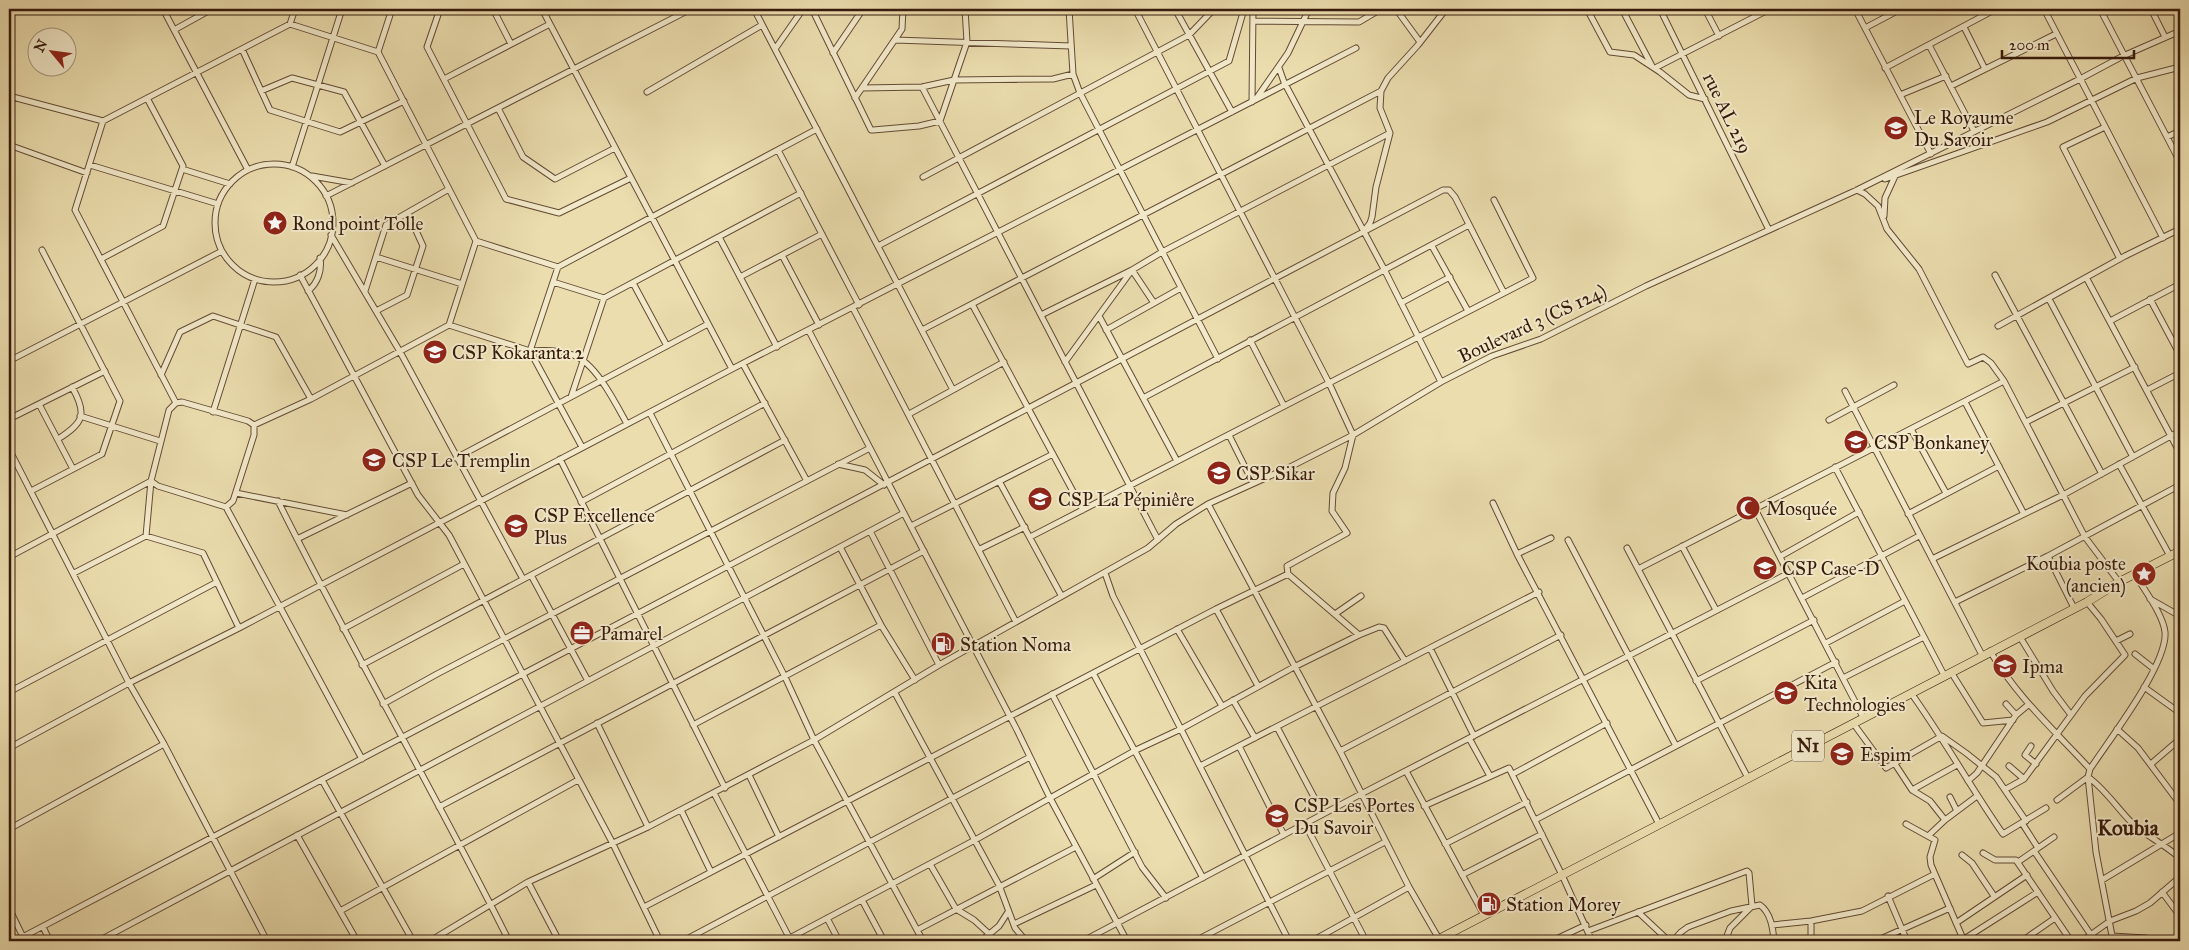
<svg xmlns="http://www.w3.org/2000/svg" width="2189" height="950" font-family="'IM FELL Great Primer',serif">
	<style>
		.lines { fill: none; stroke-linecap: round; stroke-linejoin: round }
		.minor-casing { stroke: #634b34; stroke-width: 7 }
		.primary-casing { stroke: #361a0c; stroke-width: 9 }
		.minor { stroke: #f2e9ca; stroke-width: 5 }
		.primary { stroke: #ebddae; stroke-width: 8 }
		.labels { text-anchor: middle; stroke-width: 4; stroke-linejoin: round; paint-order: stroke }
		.shield { fill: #f2e9ca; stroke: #6e5845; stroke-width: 1 }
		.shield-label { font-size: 18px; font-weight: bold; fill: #361a0c }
		.street-label { font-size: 19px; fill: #361a0c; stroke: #f2e9ca }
		.poi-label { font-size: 19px; fill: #361a0c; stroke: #f2e9ca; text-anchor: start }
		.quarter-label { font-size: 21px; font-weight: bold; fill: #361a0c; stroke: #f2e9ca }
	</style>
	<rect width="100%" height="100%" fill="#ebddae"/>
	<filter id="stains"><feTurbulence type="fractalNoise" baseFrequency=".004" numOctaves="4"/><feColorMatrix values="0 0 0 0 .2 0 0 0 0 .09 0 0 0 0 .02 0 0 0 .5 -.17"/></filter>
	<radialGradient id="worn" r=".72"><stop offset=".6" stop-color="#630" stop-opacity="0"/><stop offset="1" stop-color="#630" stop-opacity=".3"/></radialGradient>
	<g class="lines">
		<defs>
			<path id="minor" d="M163,9L248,170
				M392,9L378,52L476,241
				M440,9L427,47L506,199L559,213L631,178
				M493,9L511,44
				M542,9L732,369
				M754,9L953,390
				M812,9L871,130H873L919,126L940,121L967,42L965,9
				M1069,9L1073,74L1080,93L1218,359
				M1135,9L1329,383L1353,435L1345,468L1333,493L1332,511L1347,533L1287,566L1288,574L1359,635
				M1175,9L1232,112
				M1396,9L1420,42
				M1587,9L1610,52L1634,55L1660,72L1689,95L1705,99
				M1622,9L1652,66
				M1660,9L1769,230
				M1705,9L1719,36
				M1855,9L1931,154
				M2044,9L2163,238
				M2100,9L2180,162
				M2151,9L2165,37
				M1253,21L1359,22L1381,9
				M290,24L378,52
				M1964,27L1985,69
				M1865,28L1901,9
				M174,30L212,9
				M895,40L1071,46
				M1929,45L1974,131
				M242,49L270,110L340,132L404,101
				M775,49L803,9
				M833,53L863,9
				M1279,68L1284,82L1385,271L1441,382
				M1655,68L1770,9
				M1885,68L1996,9
				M444,79L550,24
				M1951,86L2056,34
				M922,87L1158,540
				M862,88L922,87L954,80L1053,79L1073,74
				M9,90L11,106L9,111
				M261,91L292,78L344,92L385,166
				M647,92L762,25
				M1900,95L1946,76
				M9,96L103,121L290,24L295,9
				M855,98L902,29L903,9
				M1256,99L1288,53L1309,9
				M1252,102L1253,9
				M498,108L523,157L555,179L615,148
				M103,121L75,210L176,403
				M2105,127L2063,147L2120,259
				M2167,137L2180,131
				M9,145L87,173
				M778,150L859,305
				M215 223a59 59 0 1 1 118 0a59 59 0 1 1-118 0Z
				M90,165L218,204
				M292,167L342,9
				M182,169L230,184
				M312,176L352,183
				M923,177L1189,35L1214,9
				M1885,179L2047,122L2137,78L2180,67
				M1857,190L1865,194L1878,206L1887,229L1919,269L1968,364L1983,357L1991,363L2004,381L2085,537L2119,582
				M326,196L691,9
				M1884,216L1885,198L1896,174
				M1364,231L1370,223L1372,217L1376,187L1390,133L1380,108L1381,91L1388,78L1418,45L1446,9
				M331,235L399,350L523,579
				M719,237L777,347
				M878,246L1229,61L1244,9
				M1432,246L1468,311
				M782,255L819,325
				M376,257L462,284
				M101,259L163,226L183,166L147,98
				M558,267L476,241L449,325L530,351L558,267L817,129
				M300,275L418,495L449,535L612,842L660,941
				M1995,275L2102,474
				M740,277L822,234
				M2087,279L2180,453
				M553,282L604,298
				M633,283L667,346
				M308,291C318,283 322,270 320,258
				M365,291L386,225L449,189
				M2049,299L2133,457
				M2150,299L2180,355
				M1401,303L1450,277
				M972,304L1083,510
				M853,308L1016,622
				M376,311L407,295L423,246L408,213
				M1041,315L1132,270L1162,252L1390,133
				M1099,316L1177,461
				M2110,321L2180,284
				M1998,326L2125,256L2180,229
				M922,330L1381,91
				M1106,330L1181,288
				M809,331L1017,730L1050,798L1127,941
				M1250,340L1284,406
				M9,361L222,251
				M1065,362L1132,270L1154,303
				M743,364L807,481
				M161,375L180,332L213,316L276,337L311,399
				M2147,390L2180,373
				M1845,391L1982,655
				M571,397L604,298L801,193
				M1143,398L1469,225
				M182,402L248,421L254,425V435L233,501L226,507L158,486L151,481L169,410L176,403Z
				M1965,402L2024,514
				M39,404L73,469
				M213,412L255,279
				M650,413L785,677L814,740L923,941
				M909,414L1004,362
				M80,416L160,441
				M9,419L105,371
				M1829,420L1894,385
				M2026,422L2135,367
				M254,425L311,399L449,325
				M1911,429L1946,493
				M1229,435L1253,483
				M58,439C83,423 88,415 72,387
				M582,447L530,351C544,350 560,350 573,355C596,363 616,404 627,424
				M9,449L129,683L164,744L267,941
				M456,458L708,324
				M560,459L725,788
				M838,464L865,470L884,485
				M2119,464L2170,556
				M1835,467L1944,675
				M999,481L1061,595
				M31,491L102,454L120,401L42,250
				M236,493L347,515
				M278,501C352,650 435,793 509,941
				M581,502L765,403
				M1493,503L1517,554L1659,824
				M1208,504L1340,751L1409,887L1439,939
				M226,507L362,759
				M1755,509L1863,717
				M1908,514L1999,466
				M911,526L1053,454
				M870,531L939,665
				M146,536L151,481
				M1030,537L1533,278L1494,200
				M297,539L412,483
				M1568,540L1676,746
				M1682,546L1716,610
				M840,547L881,625L915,680
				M1627,548L1748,778
				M980,549L1025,527
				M1517,554L1551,538
				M1781,556L1859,512
				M2048,556L2074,608
				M9,557L151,481
				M1932,559L2063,495L2180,431
				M1638,569L2004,381
				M74,573L146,536L203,553L239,628
				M1105,573L1113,596L1289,941
				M531,575L588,681
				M1802,598L1919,536
				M2150,599L2180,616
				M1955,602L2048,556L2180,485
				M1216,609L1258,686
				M1335,614L1361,596
				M343,629L464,564
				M1177,629L1222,706
				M2020,637L2053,691L2071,715
				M2116,641L2130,634
				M1826,643L1905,601
				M1430,648L1474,736
				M1990,651C2017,697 2055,731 2090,769
				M2135,654L2154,669
				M362,665L785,440
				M1951,672L1983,723L2013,720
				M1093,673L1203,878
				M1843,678L1924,637
				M1696,681L1814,620
				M2144,687L2180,713
				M9,692L217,582
				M895,693L999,885L1015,928L1026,941
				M1911,693C1944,739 1971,788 2003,834L2046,808
				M1052,694L1142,867L1166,898
				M1233,700L1255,738
				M383,704L437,674L870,448
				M2006,704L2016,715
				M597,723L648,827
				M1853,723L1886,768L1942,736L1966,753L1996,777L2026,821
				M693,725L881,625
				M1277,727L1323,814
				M2117,729L2138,748L2180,804
				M1469,738L1490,776
				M1239,746L1284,835
				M2031,746L2025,755L2036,764
				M9,748L129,683L239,628L732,369L1356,48
				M1340,751L1561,635
				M1895,764L1912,790L1930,801L1945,820
				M2151,764L2180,739
				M1200,766L1539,592
				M2009,766L2024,779
				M1406,771L1484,915
				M1513,774L1607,723
				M749,775L779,837
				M322,780L413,941
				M1968,781L1977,773L2016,715L2028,705
				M2006,789L2024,779L2085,696L2125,655L2101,619L2087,602
				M1912,790L1957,765
				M714,793L791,941
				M1950,797L1957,811
				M2057,800L2088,777C2105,789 2117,808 2132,823C2147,836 2165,845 2180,858
				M1424,806L1509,768L1562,875L1592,941
				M439,807L924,551
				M681,810L711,872
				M1535,820L1836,662
				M2022,823L2038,848
				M1305,824L1366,941
				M1906,824L1935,840L1930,857L1931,865L1964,941
				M9,829L164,744
				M297,835L357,941
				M1928,836L1945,820L1977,796
				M1445,844L1527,802
				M2034,851L2091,935
				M1983,853L1995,860H2016L2071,941
				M1962,855L1972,863L1994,896
				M2018,862L2054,837
				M930,864L956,909L974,920L997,941
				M1462,875L1542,834
				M1093,879L1135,852
				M2102,880L2180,833
				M528,882L559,941
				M2162,892L2180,916
				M1888,896L1907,941
				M862,900L884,941
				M644,907L1216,609L1288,574
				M9,908L23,937
				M340,911L578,780
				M1638,912L1669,941
				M827,918L839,941
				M1811,921V941
				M1956,923L2027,875
				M1014,924L1096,885
				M1772,925L1811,921L1862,911L1935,874
				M43,927L50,941
				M917,930L1076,847
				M1588,931L1747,871L1749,873L1752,906L1730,928L1725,941
				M2112,936L2146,938L2151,941
				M104,938L904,513
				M15,941L1443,190H1449L1455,197L1504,293
				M430,941L528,882L648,827L814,740L939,665L1148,548L1176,524L1208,504L1290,467L1353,435L1441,382L1492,356L1541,339L1646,286L1857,190L2080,79L2123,56L2180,31
				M683,941L1030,757
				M784,941L975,840L1136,750L1181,729L1294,667L1359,635L1379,627L1384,628L1405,661
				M981,941L999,926L1008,912
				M1083,941L1361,794L1789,573
				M1195,941L1385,842
				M1312,941L1409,887
				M1552,941L1586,925
				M1673,941L1681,932L1688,927L1731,911L1760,905C1771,913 1773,929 1774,941
				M1876,941L1950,908
				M1961,941L2038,892
				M2022,941L2055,918
				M2082,941L2110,921L2136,911L2150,903L2180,877
				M2113,941L2096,852L2088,777L2090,769C2109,740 2168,664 2165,632C2163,614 2144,590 2135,574"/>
			<path id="primary" d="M1435,941L2087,602L2119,582L2180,551"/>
		</defs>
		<!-- minor casing -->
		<use href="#minor" class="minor-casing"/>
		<!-- primary casing -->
		<use href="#primary" class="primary-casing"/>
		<!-- minor -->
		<use href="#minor" class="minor"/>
		<!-- primary -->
		<use href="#primary" class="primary"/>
	</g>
	<!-- icons -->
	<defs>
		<symbol id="school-disc" viewBox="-11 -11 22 22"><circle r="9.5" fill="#8f2418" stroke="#f2e9ca"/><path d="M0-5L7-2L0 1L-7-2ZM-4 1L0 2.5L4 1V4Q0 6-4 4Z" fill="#fff"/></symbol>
		<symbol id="sight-disc" viewBox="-11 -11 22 22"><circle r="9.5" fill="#8f2418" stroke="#f2e9ca"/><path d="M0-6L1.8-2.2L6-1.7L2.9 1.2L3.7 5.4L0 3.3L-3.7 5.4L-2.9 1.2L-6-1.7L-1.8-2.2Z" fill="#fff"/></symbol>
		<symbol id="mosque-disc" viewBox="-11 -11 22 22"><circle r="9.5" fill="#8f2418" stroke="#f2e9ca"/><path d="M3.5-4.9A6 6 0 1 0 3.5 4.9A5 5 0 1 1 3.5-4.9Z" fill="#fff"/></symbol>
		<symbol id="office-disc" viewBox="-11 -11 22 22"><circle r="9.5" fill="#8f2418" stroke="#f2e9ca"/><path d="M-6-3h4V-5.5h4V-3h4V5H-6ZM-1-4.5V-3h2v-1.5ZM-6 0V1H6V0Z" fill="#fff"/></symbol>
		<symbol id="fuel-disc" viewBox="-11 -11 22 22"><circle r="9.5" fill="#8f2418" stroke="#f2e9ca"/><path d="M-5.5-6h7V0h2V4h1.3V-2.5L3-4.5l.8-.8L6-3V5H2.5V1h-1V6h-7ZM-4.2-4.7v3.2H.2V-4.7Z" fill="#fff"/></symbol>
		<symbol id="university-disc" viewBox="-11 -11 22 22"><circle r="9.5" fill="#8f2418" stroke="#f2e9ca"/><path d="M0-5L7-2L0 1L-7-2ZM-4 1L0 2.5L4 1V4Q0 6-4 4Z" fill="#fff"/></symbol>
	</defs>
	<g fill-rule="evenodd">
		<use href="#school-disc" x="1882" y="114" width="28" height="28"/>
		<use href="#sight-disc" x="261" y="209" width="28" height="28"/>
		<use href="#school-disc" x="421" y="338" width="28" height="28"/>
		<use href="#school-disc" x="1842" y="428" width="28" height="28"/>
		<use href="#school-disc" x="360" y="446" width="28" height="28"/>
		<use href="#school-disc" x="1205" y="459" width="28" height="28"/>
		<use href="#school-disc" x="1026" y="485" width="28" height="28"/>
		<use href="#mosque-disc" x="1734" y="494" width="28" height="28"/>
		<use href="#school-disc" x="502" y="512" width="28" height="28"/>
		<use href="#school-disc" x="1751" y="554" width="28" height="28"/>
		<use href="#sight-disc" x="2130" y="560" width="28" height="28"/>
		<use href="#office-disc" x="568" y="619" width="28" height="28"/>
		<use href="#fuel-disc" x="929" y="630" width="28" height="28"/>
		<use href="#university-disc" x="1991" y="652" width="28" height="28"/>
		<use href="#university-disc" x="1772" y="679" width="28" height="28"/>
		<use href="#university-disc" x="1828" y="740" width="28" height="28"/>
		<use href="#school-disc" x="1263" y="802" width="28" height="28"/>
		<use href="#fuel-disc" x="1475" y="890" width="28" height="28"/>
	</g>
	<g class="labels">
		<!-- shield labels -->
		<rect class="shield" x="1792" y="730.5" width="32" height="31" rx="4"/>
		<g class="shield-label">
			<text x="1808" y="752">N1</text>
		</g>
		<!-- street labels -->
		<g class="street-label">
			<text transform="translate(1728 113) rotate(64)" y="7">rue AL 219</text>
			<text transform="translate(1532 323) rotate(-25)" y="7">Boulevard 3 (CS 124)</text>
		</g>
		<!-- poi labels -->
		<g class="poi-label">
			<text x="1914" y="124">Le Royaume<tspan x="1914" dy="22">Du Savoir</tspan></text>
			<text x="292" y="230">Rond point Tolle</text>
			<text x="452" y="359">CSP Kokaranta 2</text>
			<text x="1874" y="449">CSP Bonkaney</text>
			<text x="392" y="467">CSP Le Tremplin</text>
			<text x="1236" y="480">CSP Sikar</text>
			<text x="1058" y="506">CSP La Pépiniêre</text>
			<text x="1766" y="515">Mosquée</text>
			<text x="534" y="522">CSP Excellence<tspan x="534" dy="22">Plus</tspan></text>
			<text x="2126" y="570" text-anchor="end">Koubia poste<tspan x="2126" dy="22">(ancien)</tspan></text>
			<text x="1782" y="575">CSP Case-D</text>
			<text x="600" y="640">Pamarel</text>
			<text x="960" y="651">Station Noma</text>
			<text x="2022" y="673">Ipma</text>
			<text x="1804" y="689">Kita<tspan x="1804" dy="22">Technologies</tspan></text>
			<text x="1860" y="761">Espim</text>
			<text x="1294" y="812">CSP Les Portes<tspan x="1294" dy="22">Du Savoir</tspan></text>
			<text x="1506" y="911">Station Morey</text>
		</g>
		<!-- quarter labels -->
		<g class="quarter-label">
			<text x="2128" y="835">Koubia</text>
		</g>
	</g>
	<!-- margin -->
	<rect width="2189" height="950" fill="none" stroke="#ebddae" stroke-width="30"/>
	<rect x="10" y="10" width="2169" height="930" fill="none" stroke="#361a0c" stroke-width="2.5"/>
	<rect x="15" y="15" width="2159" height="920" fill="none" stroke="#361a0c"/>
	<!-- north arrow -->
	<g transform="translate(52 52) rotate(299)"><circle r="24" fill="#f2e9ca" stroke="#a7967e"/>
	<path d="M0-4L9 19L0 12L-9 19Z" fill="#8f2418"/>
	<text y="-8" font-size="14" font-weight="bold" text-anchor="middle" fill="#361a0c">N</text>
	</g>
	<!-- scale -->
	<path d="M2002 50v8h132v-8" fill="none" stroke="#361a0c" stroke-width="2.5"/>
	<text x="2009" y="50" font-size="15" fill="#361a0c" stroke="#f2e9ca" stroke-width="4" paint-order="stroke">200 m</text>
	<rect width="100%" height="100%" filter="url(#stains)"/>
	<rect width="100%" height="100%" fill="url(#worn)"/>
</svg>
